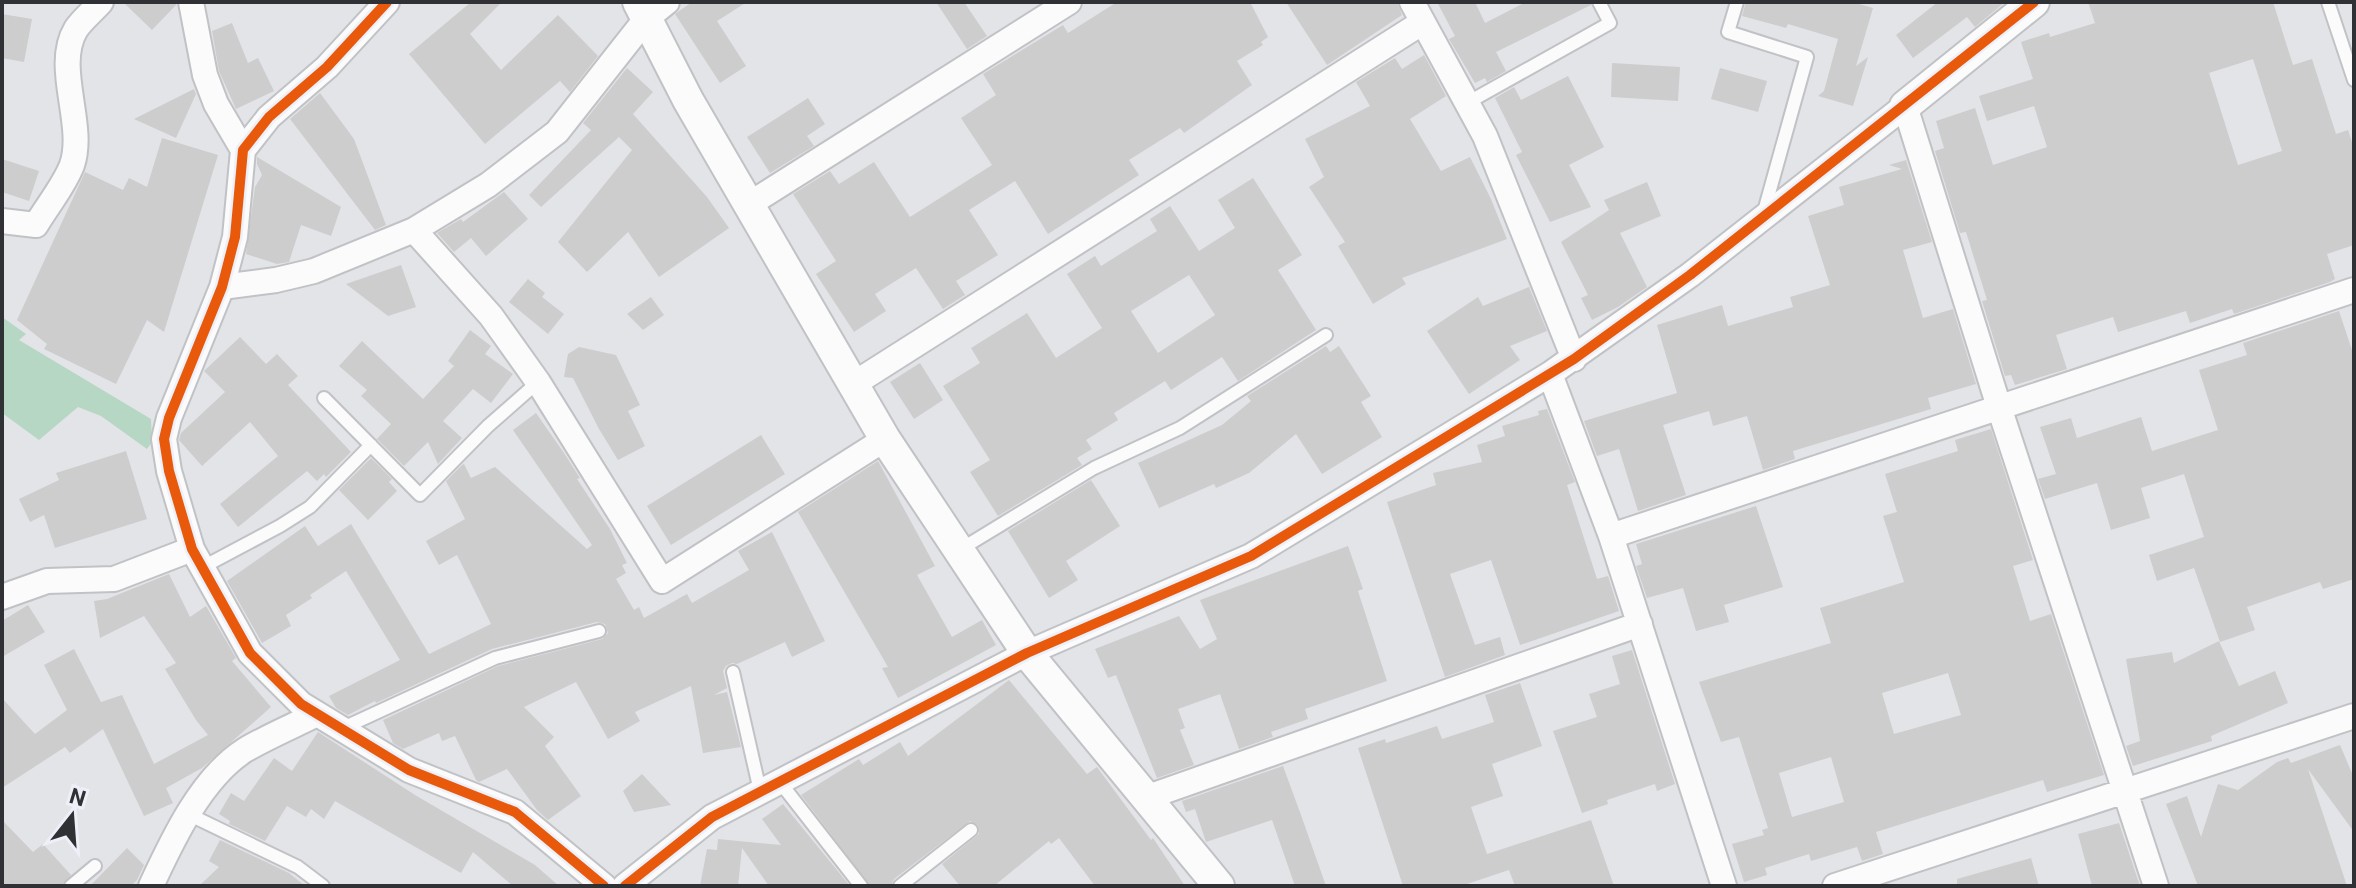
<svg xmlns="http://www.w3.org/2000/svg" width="2356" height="888" font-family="Roboto,sans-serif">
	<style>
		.green { fill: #b7d7c5 }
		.building { fill: #cdcdce; fill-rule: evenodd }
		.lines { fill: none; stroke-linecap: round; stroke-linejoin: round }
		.service-casing { stroke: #c1c2c5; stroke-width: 16 }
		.minor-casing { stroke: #c1c2c5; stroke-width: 28 }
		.tertiary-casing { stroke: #c1c2c5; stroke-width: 34 }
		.service { stroke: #fbfbfc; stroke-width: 12 }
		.minor { stroke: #fbfbfc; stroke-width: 24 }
		.tertiary { stroke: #fbfbfc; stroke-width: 30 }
		.cycleway-casing { stroke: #edf0f8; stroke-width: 15 }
		.cycleway { stroke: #e8590c; stroke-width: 10 }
	</style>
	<rect width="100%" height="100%" fill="#e3e4e8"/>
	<!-- green -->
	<path class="green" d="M2,317L26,334L19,340L151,419L152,442L147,449L101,416L78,407L39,440L2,413Z"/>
	<!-- building -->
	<path class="building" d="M123,2H176V5L152,30Z
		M471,2H502L470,34L501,70L558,15L598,56L570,92L560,81L485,144L409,54Z
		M692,2H747L717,21L746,66L720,83L675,14Z
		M936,2H964L987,36L967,49Z
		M1117,2H1250L1268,37L1261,42L1263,45L1237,61L1252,85L1184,133L1180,128L1129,160L1139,175L1048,234L1015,181L969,210L998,255L956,281L965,295L943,309L916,268L875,294L886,311L854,332L816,274L836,261L793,194L830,171L839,184L874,162L910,217L992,165L961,118L996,95L983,74L1063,25L1068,33Z
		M1286,2H1397L1402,15L1327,65Z
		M1437,2H1475L1485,23L1526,2H1590L1591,5L1496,52L1506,71L1487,82L1485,78L1475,83L1449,39L1455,36Z
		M1746,2H1852L1873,8L1856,66L1868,57L1853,106L1818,96L1824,91L1838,39L1788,24L1786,28L1742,16Z
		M1938,2H2005L1975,27L1967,17L1913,58L1896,35Z
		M2088,2H2273L2293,65L2312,59L2336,134L2348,130L2354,148V245L2327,254L2335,279L2330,282L2234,314L2232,309L2190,323L2186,311L2118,332L2113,317L2056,335L2067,369L2015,385L2011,375L2005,376L1982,301L1987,300L1966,232L1960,233L1935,151L1944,148L1936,121L1975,108L1993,165L2047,147L2034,106L1987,121L1979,96L2033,79L2021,42L2049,33L2050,37L2095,23ZM2253,59L2282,151L2238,165L2209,73Z
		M2,14L32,19L24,62L2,58Z
		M232,23L248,63L258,58L274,91L236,109L219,71L212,31Z
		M1424,55L1446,96L1410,119L1441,171L1470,157L1491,199L1507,239L1402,278L1406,284L1373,304L1338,246L1345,242L1309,187L1324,177L1305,139L1370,106L1356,82L1395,58L1402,69Z
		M1612,63L1680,67L1678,101L1611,97Z
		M627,68L653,92L633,114L707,197L729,228L659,277L628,232L587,272L558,242L632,150L619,137L541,207L529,195L591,130L583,123Z
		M1720,68L1767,81L1758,112L1711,99Z
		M1568,76L1604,147L1569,165L1591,207L1550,222L1516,155L1522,152L1495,98L1514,87L1521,100Z
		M194,89L196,94L176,138L134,119Z
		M320,93L354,139L386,225L375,230L290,119Z
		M808,98L825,124L807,136L814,146L770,173L747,137Z
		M162,138L218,155L164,332L147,320L116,384L44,349L47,344L17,320L85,172L123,190L129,178L147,187Z
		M257,157L341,207L331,236L301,225L289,262L277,264L246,254L255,187L262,175L257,164Z
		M2,159L39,171L29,201L2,192Z
		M1906,160L1932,242L1903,250L1923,318L1953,309L1976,384L1928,398L1931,409L1793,451L1795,459L1763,470L1747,416L1713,426L1709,411L1663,425L1686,495L1638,511L1619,449L1597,456L1584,421L1677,393L1657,325L1722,305L1728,326L1793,307L1790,297L1830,285L1808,216L1844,205L1839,187L1902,169L1889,165Z
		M1253,178L1302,255L1278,270L1316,330L1238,381L1222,357L1171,390L1165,381L1114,413L1118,420L1086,440L1092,449L1077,458L1082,465L998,516L970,472L990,460L943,386L980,363L971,348L1027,313L1056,358L1102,328L1067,274L1095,256L1101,266L1157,231L1150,219L1170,206L1199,251L1235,228L1218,200ZM1189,275L1215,315L1158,353L1131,311Z
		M1647,182L1661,216L1620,233L1647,287L1618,307L1592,320L1581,298L1588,295L1561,242L1609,210L1604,200Z
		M504,192L528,219L486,256L471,238L454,252L437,233L461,219L463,222Z
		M401,265L416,307L388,316L346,284Z
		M528,279L545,293L542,297L564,314L548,334L509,302Z
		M1529,287L1547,331L1510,346L1520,360L1469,394L1427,331L1478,297L1483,306Z
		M651,297L664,315L643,330L627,314Z
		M2339,311L2354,356V579L2323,589L2320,582L2247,607L2255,630L2220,642L2194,568L2157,581L2149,555L2204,537L2184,474L2141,488L2150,518L2111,530L2097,483L2045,499L2038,479L2056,474L2040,427L2071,418L2077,438L2141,417L2152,451L2218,430L2199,370L2247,355L2243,343Z
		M470,330L491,346L485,354L513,374L491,403L473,389L443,421L462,438L438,464L428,442L404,466L377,439L391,424L361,396L367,390L339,366L362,341L423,399L454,366L448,361Z
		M240,337L266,364L277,354L298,376L288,385L351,452L326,477L324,474L317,481L307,471L238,527L220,504L278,456L250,422L202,466L179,440L181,433L225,392L204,371Z
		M1326,346L1330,352L1339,346L1371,396L1361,402L1382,437L1322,474L1296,434L1249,473L1216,488L1214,484L1159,508L1138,463L1222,425L1251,401L1247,396Z
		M579,347L616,355L640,405L628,411L645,446L618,460L599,429L573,378L564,377L568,354Z
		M920,363L943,400L914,419L890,382Z
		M1547,409L1575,482L1567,485L1597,579L1608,576L1619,611L1520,645L1491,560L1450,574L1475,645L1500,637L1505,655L1445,677L1387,502L1436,485L1433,473L1482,462L1477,445L1505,436L1502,426L1539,415L1538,411Z
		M536,413L564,453L580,478L577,479L610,529L627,563L622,565L626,573L616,579L634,610L639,607L644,618L687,594L692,603L749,570L738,551L772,532L825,641L792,657L785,642L737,664L732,663L726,666L723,671L727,688L714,695L727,692L741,747L703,753L691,686L635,712L640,721L608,739L576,682L524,707L554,737L545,746L581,796L548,820L537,810L507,769L479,782L476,780L455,736L442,741L439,733L403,749L393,743L383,720L498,666L602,639L608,633L605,624L597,622L492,649L376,703L375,701L348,715L336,708L329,696L400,660L346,571L310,595L312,598L286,615L291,626L262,643L227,581L305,526L318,546L351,524L429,654L491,624L457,555L439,565L426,541L465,519L446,481L462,465L464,464L471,478L495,467L587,549L592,545L513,430Z
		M1991,429L2033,560L2013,566L2030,621L2051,614L2104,775L2047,792L2043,780L1876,832L1883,854L1862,861L1857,847L1811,861L1809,854L1765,868L1767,875L1744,882L1732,844L1764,835L1762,830L1768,828L1739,737L1721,742L1699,682L1831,643L1820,608L1904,582L1883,516L1897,512L1885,474L1958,451L1955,440ZM1948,673L1961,715L1894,734L1882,693ZM1831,757L1844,802L1792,817L1779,773Z
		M761,435L785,474L671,545L647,506Z
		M126,451L147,519L55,548L44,515L30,522L19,499L59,480L56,473Z
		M371,458L392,479L389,482L397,491L368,520L339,490Z
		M878,461L935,566L917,575L952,637L982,620L996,645L898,698L882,668L888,667L798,512Z
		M1091,480L1120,526L1066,561L1078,580L1049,598L1008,531Z
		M1756,506L1783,587L1724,605L1729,622L1696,631L1683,588L1647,598L1636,566L1642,564L1636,544Z
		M1348,546L1363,589L1358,591L1387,681L1305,709L1308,719L1271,732L1273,737L1239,749L1220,694L1178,709L1185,728L1180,730L1194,765L1157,778L1116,675L1108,678L1095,649L1179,616L1200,649L1217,639L1200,600Z
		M169,574L190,617L206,606L236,658L232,661L271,707L202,768L166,788L173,803L144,816L103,729L70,753L65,747L2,788V698L35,734L67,710L44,665L74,649L101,702L122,695L154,764L208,735L196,720L165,669L176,663L144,616L100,638L94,601L107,599Z
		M28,605L45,632L2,657V621Z
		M2219,641L2239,686L2275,671L2288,703L2211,736L2212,741L2133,766L2126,746L2140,741L2126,659L2172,652L2174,663Z
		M1632,650L1675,784L1657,791L1655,784L1607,800L1608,804L1582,813L1553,731L1597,717L1589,694L1620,684L1612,656Z
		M1009,680L1087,774L1097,767L1151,840L1153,838L1185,886H1095L1059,838L1051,844L1049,841L994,886H960L942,864L979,834L978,825L970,821L894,879L891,886H870L801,795L859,759L863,765L900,742L908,756Z
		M1520,683L1542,746L1492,764L1503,796L1471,807L1487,854L1591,820L1614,886H1515L1509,870L1461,886H1403L1358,748L1385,739L1386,743L1437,726L1442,739L1494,722L1485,695Z
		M318,732L415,795L535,865L559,886H513L473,852L461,873L335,801L324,819L311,809L306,817L287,806L265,841L229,824L230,821L219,814L231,793L244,801L274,758L292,771Z
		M2340,745L2354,778V832L2308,769L2347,886H2198L2166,804L2187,796L2201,837L2218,784L2238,790L2277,762L2288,758L2291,763Z
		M1283,766L1301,815L1326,886H1295L1272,820L1206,842L1195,809L1186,812L1182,801Z
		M642,774L671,805L634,812L623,791Z
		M783,804L850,886H769L742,848L738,886H700L707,849L717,850L718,839L781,845L762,819Z
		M2,820L33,852L43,844L71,875L62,886H2Z
		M2119,823L2140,886H2092L2078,834Z
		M220,840L289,873L305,886H199L219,867L209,861Z
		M127,848L144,865L137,880L131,886H90Z
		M2031,858L2039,886H1957V879Z"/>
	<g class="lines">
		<defs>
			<path id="service" d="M1737,2L1728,32L1807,57L1763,215
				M2328,2L2354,80
				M1467,103L1610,23L1599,2
				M324,398L420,495L488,426L538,382
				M961,549L1094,468L1180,428L1326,335
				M201,568L280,526L310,507L371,445
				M733,672L760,791
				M343,728L495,658L599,631
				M779,781L861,886
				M188,814L298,867L323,886
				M71,886L95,866
				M900,886L971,830"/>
			<path id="minor" d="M191,2L205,75L216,104L243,150
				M387,2L327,67L269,117L243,150L235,237L222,287L169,418L164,439L169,471L192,549L250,653L301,704L409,770L515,812L604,886
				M1412,2L1485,136L1574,359
				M748,205L1069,2
				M2,221L36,225C47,206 64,186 72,165C86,124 53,67 76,29C82,20 93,11 101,2
				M414,230L491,316L538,382L662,581L885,439
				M222,287L276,280L314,271L414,230L488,185L557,132L646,19L667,2
				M1550,374L1611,536L1724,886
				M852,385L1423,22
				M1611,536L2354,290
				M2,597L47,581L114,579L192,549
				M1148,797L1640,624
				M151,886C172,841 201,778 245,750C267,737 293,726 317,714
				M625,886L712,817L1027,653L1251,556L1550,374L1690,275L1905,106L1999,407L2156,886
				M1835,886L2354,716"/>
			<path id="tertiary" d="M638,2L688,100L885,439L1027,653L1219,886
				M1905,106L2034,2"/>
		</defs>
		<!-- service casing -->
		<use href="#service" class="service-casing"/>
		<!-- minor casing -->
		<use href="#minor" class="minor-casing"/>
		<!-- tertiary casing -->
		<use href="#tertiary" class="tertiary-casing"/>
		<!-- service -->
		<use href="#service" class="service"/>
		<!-- minor -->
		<use href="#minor" class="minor"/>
		<!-- tertiary -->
		<use href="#tertiary" class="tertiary"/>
		<defs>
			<path id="cycleway" d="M387,2L327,67L269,117L243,150L235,237L222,287L169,418L164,439L169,471L192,549L250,653L301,704L409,770L515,812L604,886
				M625,886L712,817L1027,653L1251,556L1574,359L1690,275L2034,2"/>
		</defs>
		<!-- cycleway casing -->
		<use href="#cycleway" class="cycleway-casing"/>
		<!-- cycleway -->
		<use href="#cycleway" class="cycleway"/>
	</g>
	<!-- border -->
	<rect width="2356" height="888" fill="none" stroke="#303134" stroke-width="8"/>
	<!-- north arrow -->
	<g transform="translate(72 816) rotate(17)" stroke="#edf0f8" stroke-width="6" paint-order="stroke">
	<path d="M0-6L14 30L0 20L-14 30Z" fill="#303134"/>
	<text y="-12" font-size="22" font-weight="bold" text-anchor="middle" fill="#303134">N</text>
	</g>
</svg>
